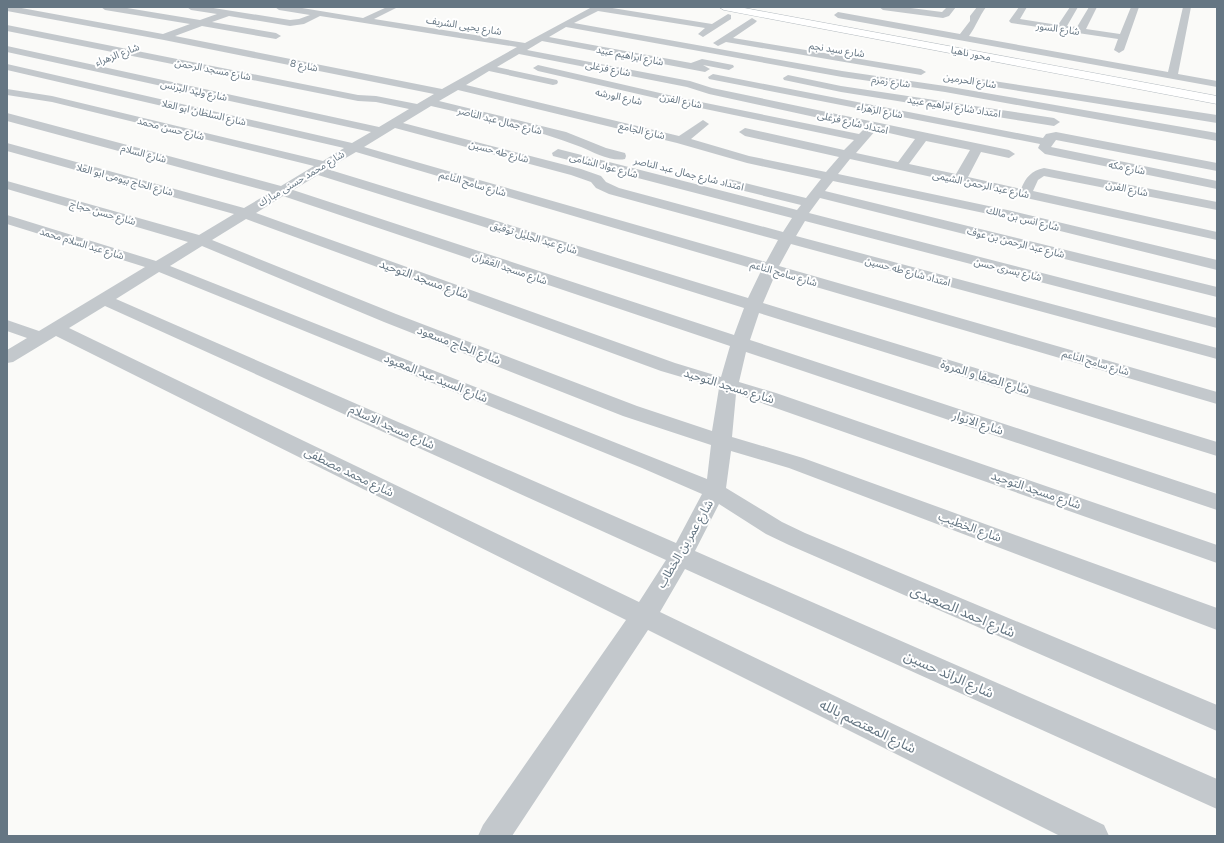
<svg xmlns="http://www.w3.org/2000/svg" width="1224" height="843" font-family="Figtree,'Noto Sans Arabic',sans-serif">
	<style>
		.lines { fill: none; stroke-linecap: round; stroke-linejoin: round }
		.secondary-casing { stroke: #b3babf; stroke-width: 1 }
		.minor { fill: #c3c8cc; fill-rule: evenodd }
		.secondary { fill: #fff; fill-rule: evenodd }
		.labels { text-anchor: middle; stroke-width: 4; stroke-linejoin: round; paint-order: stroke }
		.far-street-label { font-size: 10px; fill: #657683; stroke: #fff }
		.street-label { font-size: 12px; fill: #657683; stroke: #fff }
		.near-street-label { font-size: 14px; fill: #657683; stroke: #fff }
	</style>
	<rect width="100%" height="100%" fill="#fafaf8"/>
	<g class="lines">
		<defs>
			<path id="secondary" d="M719,7H739L1217,96V104L724,10Z"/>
		</defs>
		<!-- secondary casing -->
		<use href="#secondary" class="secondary-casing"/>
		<!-- minor -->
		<path class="minor" d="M7,7H16L163,34L190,24L105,10L101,7H121L200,20L217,14L191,10L187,7H207L290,20L299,19L310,15L279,10L275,7H296L363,18L387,7H398L374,19L525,43L592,7H606L712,24L728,14L731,15V19L703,37L698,34L705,28L598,11L574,23L842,71L945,86L1217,133V141L945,92L842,77L566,27L549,37L691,63L702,59L733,65L734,67L729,70L703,65L710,69L705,72L542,41L527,50L690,81L712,88L1009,150L1015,154L1009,158L981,152L968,177L1021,189C1026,177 1031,171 1044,168L1217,202V210L1044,176L1038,180L1033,191L1217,232V240L850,159L838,174L1012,211L1217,260V270L1012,219L833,181L825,191L1217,287V297L820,198L809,213L1217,318V328L805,221L796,236L1217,348V359L791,244L779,266L1217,392V404L775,275L763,303L1217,442V456L759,313L750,340L1217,494V510L746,352L739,382L776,393L1217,545V563L736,394L732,437L803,458L1217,608V630L789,468L731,451L726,488L782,522L805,533L1217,705V731L789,545L766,534L719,504L695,551L1217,779V809L685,569L660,612L1104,825L1109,836H1060L648,630L512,836H478L483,825L626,620L56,336L13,362L7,363V350L27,338L7,331V320L39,331L145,267L7,224V215L156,261L188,242L7,189V181L199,235L234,214L7,151V143L244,208L271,192L7,121V113L281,186L314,166L52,102L7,95V89L52,96L323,161L344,148L7,70V64L352,143L371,132L7,52V46L379,127L409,109L376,102L358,101L7,31V25L358,95L376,96L417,104L434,94L164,40L7,11ZM229,16L290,26L304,24L320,16L517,47L442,89L175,36L202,26L276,39L281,36L276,33L212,22ZM519,54L687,87L709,94L865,128L859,134L686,99L538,65L533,68L538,71L686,105L854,140L844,150L745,128L739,132L745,136L839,157L826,172L749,156L691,139L709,124L703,120L679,136L466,85L489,71L553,85L557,84L558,82L557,80L497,67ZM458,90L677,143L747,163L821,179L806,198L729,179L724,180L722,183L724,186L801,205L797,210L558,149L552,153L553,156L792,218L783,232L619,188L606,182L601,176L581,169L403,123L431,106C481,118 533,128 581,147C593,152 611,162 625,159L626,156L625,153L606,148L566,132L439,101ZM395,128L571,175L591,182L596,188L609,194L778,240L766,262L364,147ZM876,130L915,139L898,162L856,153ZM926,141L970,150L956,174L909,164ZM356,152L761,271L748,298L327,169ZM318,175L744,308L734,335L293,190ZM283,196L730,346L721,377L675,363L256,213ZM246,219L661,371L719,388L712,431L637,406L396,314L212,240ZM202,246L384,322L623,416L711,445L707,479L170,266ZM159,272L642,468L702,494L676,543L116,299ZM105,306L666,560L639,602L69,328Z
			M879,7H903L942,12L947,7H956L949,16L943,18L883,10Z
			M977,7H986C979,17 976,26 969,36L1168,72L1183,7H1191L1178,74L1217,81V87L838,18L834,15L838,12L960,34L970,21V16Z
			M1019,7H1027L1020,19L1058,25L1070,7H1078L1067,26L1077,27L1089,7H1097L1086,29L1120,34L1131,7H1139L1124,50L1119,53L1114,50L1118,39L1011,23L1009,21Z
			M752,18L757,21L755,23L733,38L921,69L926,72L921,75L726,42L718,46L713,43Z
			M713,74L1043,138L1046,134L1056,132L1217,163V171L1056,140L1051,147L1217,181V189L1045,154L1038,148L1040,144L709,79L708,77Z
			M788,75L841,86L1054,118L1060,122L1054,126L841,92L784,80L783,78Z
			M974,78L1217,115V123L970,83L969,81Z"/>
		<!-- secondary -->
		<use href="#secondary" class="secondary"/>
	</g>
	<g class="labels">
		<!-- far-street labels -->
		<g class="far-street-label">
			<text transform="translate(464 25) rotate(9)" y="4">شارع يحيى الشريف</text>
			<text transform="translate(1058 28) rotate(8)" y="4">شارع السور</text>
			<text transform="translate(837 49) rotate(9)" y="4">شارع سيد نجم</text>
			<text transform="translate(971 53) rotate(11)" y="4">محور ناهيا</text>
			<text transform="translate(117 54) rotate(-21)" y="4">شارع الزهراء</text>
			<text transform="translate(630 55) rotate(11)" y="4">شارع ابراهيم عبيد</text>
			<text transform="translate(304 65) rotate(11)" y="4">شارع 8</text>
			<text transform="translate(608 68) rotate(11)" y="4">شارع فرغلى</text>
			<text transform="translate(213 69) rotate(11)" y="4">شارع مسجد الرحمن</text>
			<text transform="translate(970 80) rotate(9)" y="4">شارع الحرمين</text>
			<text transform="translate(891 81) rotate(8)" y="4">شارع زمزم</text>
			<text transform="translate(194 90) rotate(12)" y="4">شارع وليد البرنس</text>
			<text transform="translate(619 96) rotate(12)" y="4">شارع الورشه</text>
			<text transform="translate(681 100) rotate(12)" y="4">شارع الفرن</text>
			<text transform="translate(954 106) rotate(9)" y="4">امتداد شارع ابراهيم عبيد</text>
			<text transform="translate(880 110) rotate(11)" y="4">شارع الزهراء</text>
			<text transform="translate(204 112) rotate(13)" y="4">شارع السلطان ابو العلا</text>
			<text transform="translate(500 120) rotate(14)" y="4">شارع جمال عبد الناصر</text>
			<text transform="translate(853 122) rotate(13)" y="4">امتداد شارع فرغلى</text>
			<text transform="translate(171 128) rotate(14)" y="4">شارع حسن محمد</text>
			<text transform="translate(642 130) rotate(13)" y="4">شارع الجامع</text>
			<text transform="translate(499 151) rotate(15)" y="4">شارع طه حسين</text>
			<text transform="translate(144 153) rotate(15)" y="4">شارع السلام</text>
			<text transform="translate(604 165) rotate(15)" y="4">شارع عواد الشامى</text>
			<text transform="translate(1127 167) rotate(11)" y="4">شارع مكه</text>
			<text transform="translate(689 173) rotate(14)" y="4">امتداد شارع جمال عبد الناصر</text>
			<text transform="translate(301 178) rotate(-31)" y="4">شارع محمد حسنى مبارك</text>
			<text transform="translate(125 179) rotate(15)" y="4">شارع الحاج بيومى ابو العلا</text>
			<text transform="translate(473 183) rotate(16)" y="4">شارع سامح الناعم</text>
			<text transform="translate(981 184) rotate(12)" y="4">شارع عبد الرحمن الشيمى</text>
			<text transform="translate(1127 188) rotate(12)" y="4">شارع الفرن</text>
			<text transform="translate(103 212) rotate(16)" y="4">شارع حسن حجاج</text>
			<text transform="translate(1023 218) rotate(14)" y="4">شارع انس بن مالك</text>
			<text transform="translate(534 237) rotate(17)" y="4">شارع عبد الجليل توفيق</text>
			<text transform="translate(1016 242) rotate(14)" y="4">شارع عبد الرحمن بن عوف</text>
			<text transform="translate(82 243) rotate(17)" y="4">شارع عبد السلام محمد</text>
			<text transform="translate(510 268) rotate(19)" y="4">شارع مسجد الغفران</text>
			<text transform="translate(1008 269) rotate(14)" y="4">شارع يسرى حسن</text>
			<text transform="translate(908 271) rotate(15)" y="4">امتداد شارع طه حسين</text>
			<text transform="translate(784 273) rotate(16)" y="4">شارع سامح الناعم</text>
			<text transform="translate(1096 362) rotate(16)" y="4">شارع سامح الناعم</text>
		</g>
		<!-- street labels -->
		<g class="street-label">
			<text transform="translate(424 279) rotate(20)" y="4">شارع مسجد التوحيد</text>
			<text transform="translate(459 345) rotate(21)" y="4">شارع الحاج مسعود</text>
			<text transform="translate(985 377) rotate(17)" y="4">شارع الصفا و المروة</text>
			<text transform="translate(436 378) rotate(22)" y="4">شارع السيد عبد المعبود</text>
			<text transform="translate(729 386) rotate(17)" y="4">شارع مسجد التوحيد</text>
			<text transform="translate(978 423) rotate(18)" y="4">شارع الانوار</text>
			<text transform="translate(392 427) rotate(24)" y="4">شارع مسجد الاسلام</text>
			<text transform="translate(349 472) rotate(26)" y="4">شارع محمد مصطفى</text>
			<text transform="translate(1036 490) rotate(19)" y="4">شارع مسجد التوحيد</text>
			<text transform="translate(970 527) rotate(20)" y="4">شارع الخطيب</text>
			<text transform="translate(685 544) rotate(-60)" y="4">شارع عمر بن الخطاب</text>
		</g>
		<!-- near-street labels -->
		<g class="near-street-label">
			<text transform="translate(963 611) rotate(23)" y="5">شارع احمد الصعيدى</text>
			<text transform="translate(949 674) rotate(24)" y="5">شارع الرائد حسين</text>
			<text transform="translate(868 726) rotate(26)" y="5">شارع المعتصم بالله</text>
		</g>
	</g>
	<!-- border -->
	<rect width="1224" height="843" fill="none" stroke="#657683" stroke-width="16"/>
</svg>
